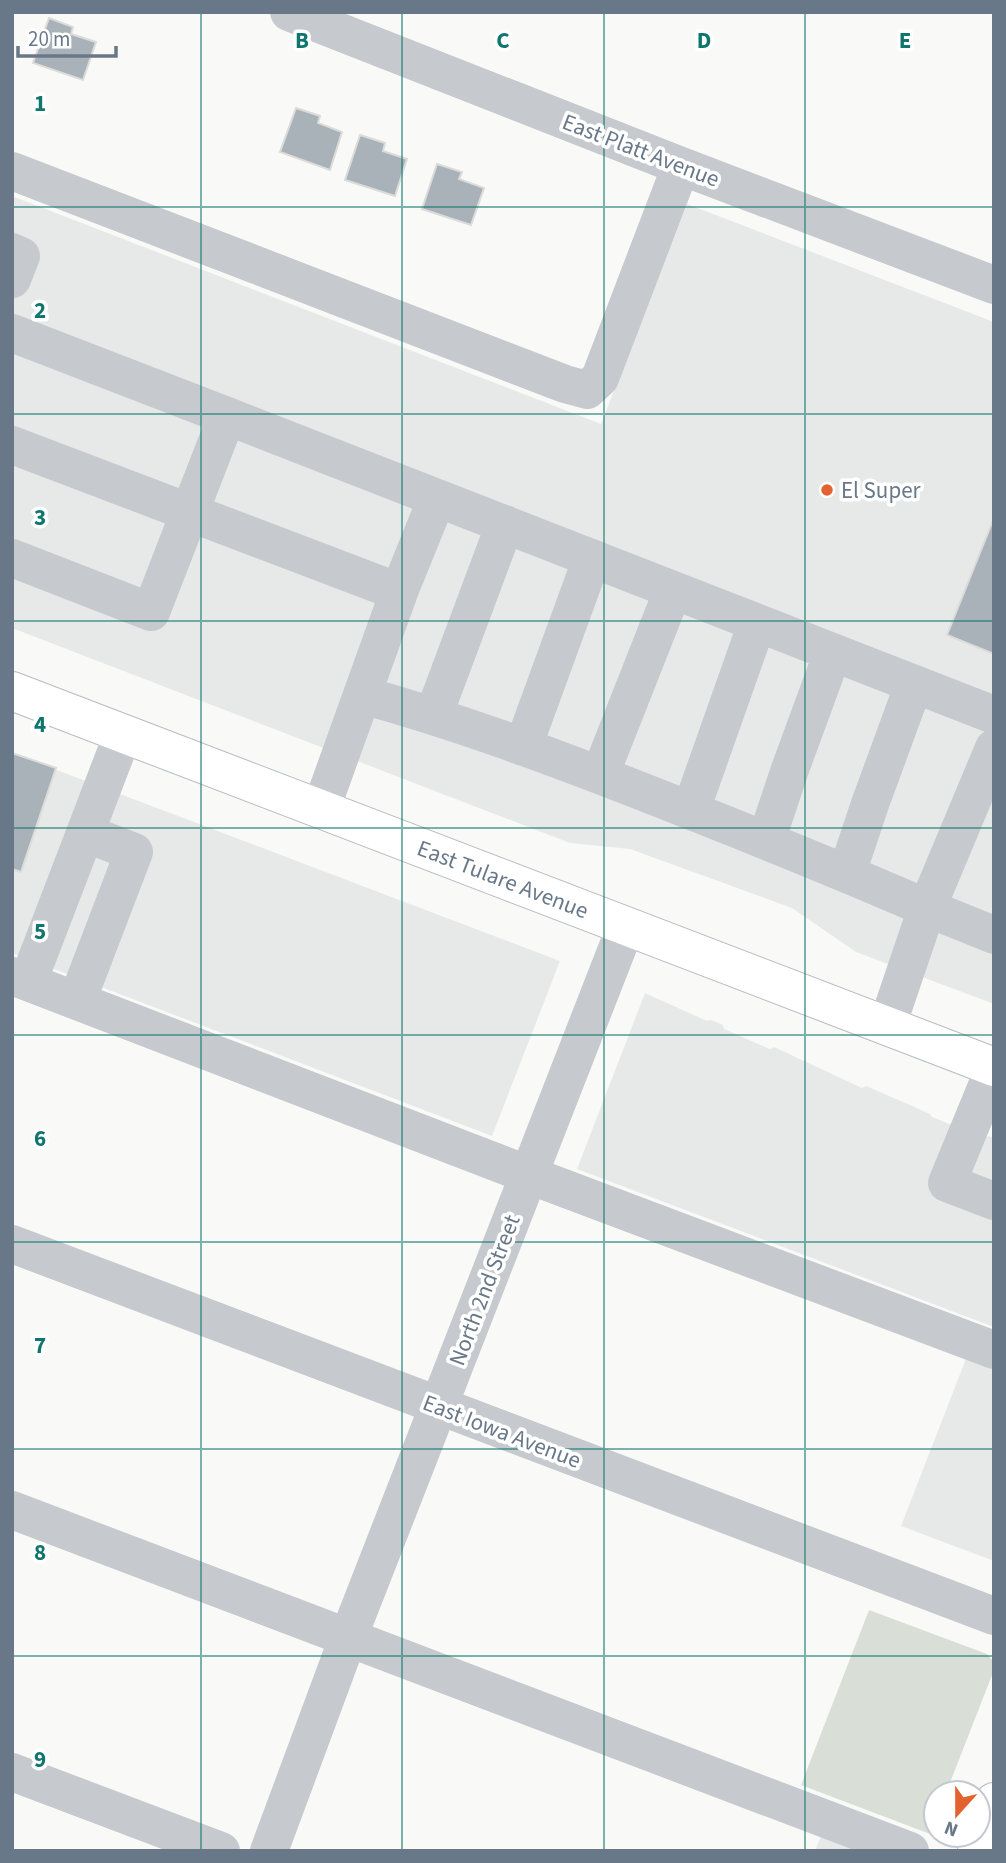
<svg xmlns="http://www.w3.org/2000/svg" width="1006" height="1863" font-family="'Source Sans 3',sans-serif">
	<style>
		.built { fill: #e7e9e8 }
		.green { fill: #d9dfd6 }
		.building { fill: #a9b2b8; stroke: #dbdbda; stroke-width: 2 }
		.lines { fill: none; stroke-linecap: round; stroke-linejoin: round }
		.major-casing { stroke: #b7bbbf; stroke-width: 40 }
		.minor { stroke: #c6c9cd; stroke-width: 38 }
		.major { stroke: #fff; stroke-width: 38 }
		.grid { fill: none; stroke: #0f766e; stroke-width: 2; stroke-opacity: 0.55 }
		.poi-dot { fill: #e2632f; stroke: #fff; stroke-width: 2.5 }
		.labels { text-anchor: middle; stroke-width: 7; stroke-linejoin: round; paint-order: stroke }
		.street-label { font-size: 23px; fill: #697888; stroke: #fff }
		.poi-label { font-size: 23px; fill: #697888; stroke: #fff; text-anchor: start }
		.grid-label { font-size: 23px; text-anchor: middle; font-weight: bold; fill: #0f766e; stroke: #fff; stroke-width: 7; stroke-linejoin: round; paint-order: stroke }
	</style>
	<rect width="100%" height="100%" fill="#f9faf7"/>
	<!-- built -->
	<path class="built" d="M12,196L601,424L687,204L994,322V1004L856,952L792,908L630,849L570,843L12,628Z
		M12,753L560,961L492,1136L12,953Z
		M645,993L707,1021L711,1020L723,1025L724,1029L770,1049L774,1047L862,1088L866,1086L903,1102L930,1114L932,1117L985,1138L989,1136L994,1138V1327L577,1169Z
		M969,1351L994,1360V1561L901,1526Z
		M825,1826L889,1851H815Z"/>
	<!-- green -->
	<path class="green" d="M869,1610L987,1654L993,1661L994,1670L946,1793H936V1817L930,1834L801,1785Z"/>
	<!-- building -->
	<path class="building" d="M49,18L73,27L71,34L96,42L83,80L33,63Z
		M296,108L320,116L318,123L342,132L330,170L280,152Z
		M360,135L385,143L383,151L407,159L395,196L345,180Z
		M437,164L462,172L459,179L484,188L471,225L422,209Z
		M994,518V654L947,635Z
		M12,753L56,768L21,872L12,869Z"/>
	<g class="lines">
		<defs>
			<path id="major" d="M12,691L994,1067
				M977,1851L994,1802"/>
		</defs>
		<!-- major casing -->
		<use href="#major" class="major-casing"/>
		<!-- minor -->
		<path class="minor" d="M289,12L681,166L994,285
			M12,171L565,384L587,390L600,378L681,166
			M12,252L21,256L12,279
			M12,333L227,416L151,612L12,558
			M227,416L437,498
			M12,445L399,592L437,498L994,715
			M362,695C453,720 540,752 628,786C728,825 828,865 927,908L887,1026
			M434,714L505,524
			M523,747L592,558
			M994,748L927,908L994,935
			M600,775L673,590
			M321,809L399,592
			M691,810L757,623
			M766,841L789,772L833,652
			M847,873L870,804L914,684
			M12,976L529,1175L994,1350
			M28,982L123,734
			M77,1001L134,852L85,833
			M994,1069L947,1183L994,1201
			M12,1244L994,1616
			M12,1510L910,1851
			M12,1772L221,1851
			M269,1851L348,1638L626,926"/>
		<!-- major -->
		<use href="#major" class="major"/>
	</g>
	<!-- grid -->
	<path class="grid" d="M201,12V1851M402,12V1851M604,12V1851M805,12V1851M12,207H994M12,414H994M12,621H994M12,828H994M12,1035H994M12,1242H994M12,1449H994M12,1656H994"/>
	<!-- markers -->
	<circle class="poi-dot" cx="827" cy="490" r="7"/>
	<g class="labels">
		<!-- street labels -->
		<g class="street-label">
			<text transform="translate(641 150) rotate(21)" y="8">East Platt Avenue</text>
			<text transform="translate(503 879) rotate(21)" y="8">East Tulare Avenue</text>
			<text transform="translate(484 1290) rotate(-69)" y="8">North 2nd Street</text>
			<text transform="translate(502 1431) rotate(21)" y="8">East Iowa Avenue</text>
		</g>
		<!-- poi labels -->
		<g class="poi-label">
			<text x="841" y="498">El Super</text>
		</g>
	</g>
	<g class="grid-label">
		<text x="302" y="48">B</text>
		<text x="503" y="48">C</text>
		<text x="704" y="48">D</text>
		<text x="905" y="48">E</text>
		<text x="40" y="111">1</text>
		<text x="40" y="318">2</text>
		<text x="40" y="525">3</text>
		<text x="40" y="732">4</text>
		<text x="40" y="939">5</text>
		<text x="40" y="1146">6</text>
		<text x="40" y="1353">7</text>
		<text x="40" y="1560">8</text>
		<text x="40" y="1767">9</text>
	</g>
	<!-- border -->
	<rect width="1006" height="1863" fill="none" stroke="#697888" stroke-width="28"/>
	<!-- north arrow -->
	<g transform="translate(957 1814) rotate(201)"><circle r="33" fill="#ffffff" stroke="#c3c9cf" stroke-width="2"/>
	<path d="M0-5L12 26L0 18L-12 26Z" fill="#e2632f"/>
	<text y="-10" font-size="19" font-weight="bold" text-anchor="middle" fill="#697888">N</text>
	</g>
	<!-- scale -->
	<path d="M18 46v10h98v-10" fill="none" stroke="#697888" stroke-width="3.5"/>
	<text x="28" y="46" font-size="21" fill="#697888" stroke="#ffffff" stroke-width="5" paint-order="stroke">20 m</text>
</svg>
